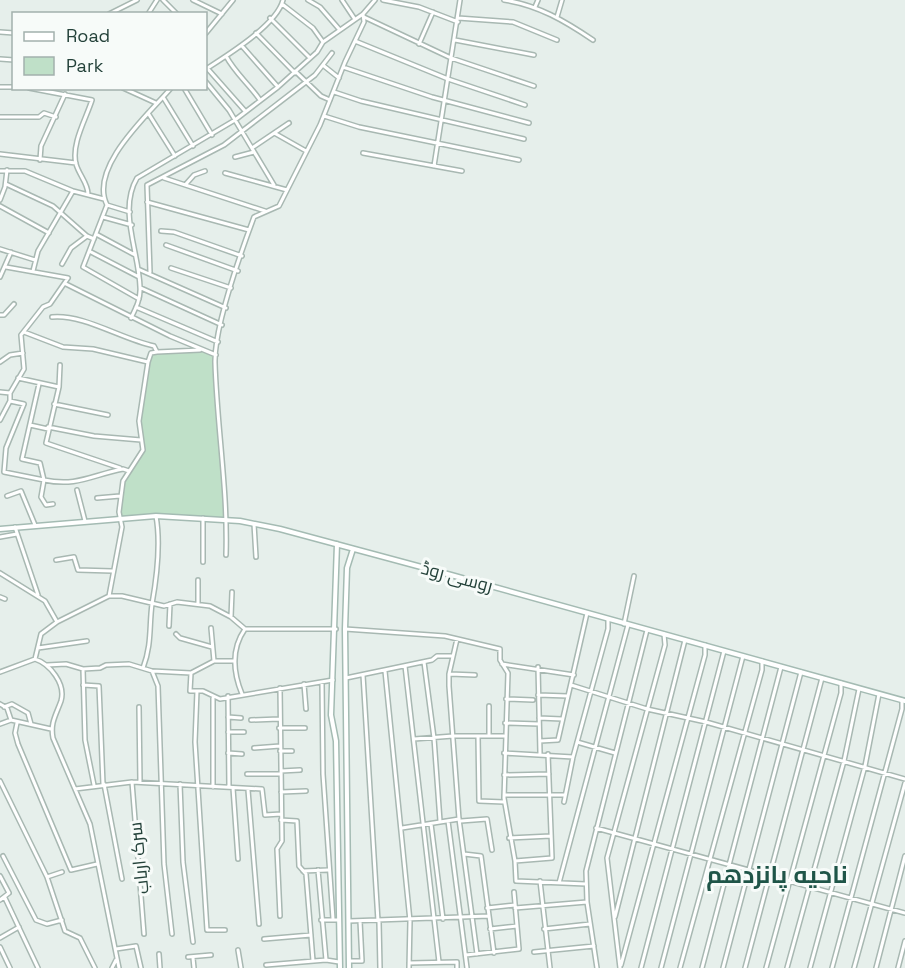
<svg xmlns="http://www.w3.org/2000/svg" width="905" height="968" font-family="'Space Grotesk',Cairo,sans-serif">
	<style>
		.green { fill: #bfe0c8 }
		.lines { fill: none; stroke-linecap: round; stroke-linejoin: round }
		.street-casing { stroke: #a8b8b2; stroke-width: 6 }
		.secondary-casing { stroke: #a4bbb3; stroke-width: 7 }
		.street { stroke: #fff; stroke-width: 3 }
		.secondary { stroke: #fff; stroke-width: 4 }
		.labels { text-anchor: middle; stroke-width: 6; stroke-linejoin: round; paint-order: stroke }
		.street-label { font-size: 18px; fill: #24423a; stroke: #f7fbf9 }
		.district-label { font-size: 24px; font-weight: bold; fill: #1f5548; stroke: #f7fbf9 }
	</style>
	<rect width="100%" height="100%" fill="#e6efeb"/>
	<!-- green -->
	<path class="green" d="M200,350L216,355L227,520L177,516L119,518L123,481L142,454L139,421L151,353Z"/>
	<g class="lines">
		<defs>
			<path id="street" d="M163,0L177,14
				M193,0L222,14
				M308,0L320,7L339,29
				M342,0L354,18
				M383,0L419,7L458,22
				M504,0C538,5 565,21 593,40
				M282,4L313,28L323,42
				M535,7L538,0
				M109,14L137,0
				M148,14L157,0
				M364,17L451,58L534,86
				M557,17L562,0
				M270,18L310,58
				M458,18L513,22L557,40
				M0,32L14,33
				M206,33L233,0
				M256,33L295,73
				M455,40L534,55
				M355,41L448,79L525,105
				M419,44L433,12
				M242,46L278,87
				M226,56C235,73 249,84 260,100
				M0,59L14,60
				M324,66L339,78
				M343,67L432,97L529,123
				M207,68L245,111
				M206,69C226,56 277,25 283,0
				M295,71L321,96L330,100
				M206,82L229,110L274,185
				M0,87H14
				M29,88L92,100C86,119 71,144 76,164C79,175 88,183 88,194
				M123,88L156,103
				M184,88L212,135
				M334,92L361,101L524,139
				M163,97L193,146
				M148,113L175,156
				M324,116L359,127L519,160
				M0,117H39L44,113L56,117
				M276,134L306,151
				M252,148L289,123
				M363,153L462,171
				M0,154L76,163
				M235,157L254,152
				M40,160L41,146L65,94
				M434,166L460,0
				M0,171H25L73,191L104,199
				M225,173L287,190
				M164,178L265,211
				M6,184L53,206L87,236L94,239
				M186,184L194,175L205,171
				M0,200L5,187L7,170
				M147,202L249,230
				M107,205L130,212
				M0,206L49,233
				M103,217L132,225
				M161,231L174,232L242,256
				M96,234L135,255
				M166,245L238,271
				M0,249L35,260
				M91,252L139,277
				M62,264L71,248L87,236
				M171,268L231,288
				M138,269L226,308
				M33,271L38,251L73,191
				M150,272L147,185L224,145L315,75L332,53
				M0,277L11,252
				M66,284L170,336L216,355
				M141,288L222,325
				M139,299L83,267L107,205C88,167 150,113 171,88
				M136,307L218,342
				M0,315H4L14,304
				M52,317C84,314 121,339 154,346L157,352
				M131,318C136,308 141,298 140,287C139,252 118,210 137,178L235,120L278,87L317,52L323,42L363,14L375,0
				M24,332L63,347L93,349L148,362
				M0,362L10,355L23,353
				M60,365L59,387L46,443L120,468
				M18,378L59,387
				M39,384L22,459L40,463L44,480C77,487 92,475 123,469L129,471
				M0,392L10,393
				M10,401L24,404L6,448L4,472L44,480L41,497L46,505L53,504
				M54,404L108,415
				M0,420L10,401V393L24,369L21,335L43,307L50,304L68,278L6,267
				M30,425L48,429
				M48,427L94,436L141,440
				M77,490L85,521
				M7,496L21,491L35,525
				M97,498L120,496
				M254,524L256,557
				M15,527L38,595
				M0,537L17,534
				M226,555C228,491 217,427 215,363C214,328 241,252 254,217L279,206L320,125L345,62L364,22L363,14
				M56,560L74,557L78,570L112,571
				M203,562V518
				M0,573L45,601L57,622
				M109,596L122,527L119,512L123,481L143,450L139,421L148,362L151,353L157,352L200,350
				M0,597L5,599
				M198,604V580
				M231,617L232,592
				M624,624L634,576
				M169,626L170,604
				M211,628L214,661
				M345,629L445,636L500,649V660L508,673L504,798L515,861L516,881L586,884
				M176,634L180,638L212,647
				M457,639L449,674V686L459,819L477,954
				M38,648L87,641
				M424,662L434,738L440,821
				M502,664L574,675
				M47,665L66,664L83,669L100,668L106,665L129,664L152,671L191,673L214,661H235
				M405,666L439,962
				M538,667L540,753
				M143,668C152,644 149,627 152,604C157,576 161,544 156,516
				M83,669L85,740L94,785
				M152,671L158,686L164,864L172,934
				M385,671L410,921L409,968
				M0,672L35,659
				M191,673L190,691H203L220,699L333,680
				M450,674L475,675
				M363,675L378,921
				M346,678L432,660L437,656H453
				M322,682L323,774L333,919
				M304,684L306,709
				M83,685L99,686L103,784
				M571,685L647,709L706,722L905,779
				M280,688L282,841L277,849L280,916
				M197,691L195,742L207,930H225
				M242,694C233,672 231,649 245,629
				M538,695L568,696
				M228,696L229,787
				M213,698V787
				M506,699L533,700
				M0,704L7,708L11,720
				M489,706V736
				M4,707L12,704L28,713L31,724
				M139,707L140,782
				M228,717L241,718
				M539,718L562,719
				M251,720L279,719
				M17,723L15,733L18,744L71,870L97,864
				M505,723L539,724
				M0,724L11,720L51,729
				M279,728H305
				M228,732H244
				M478,736L479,801L504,802
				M414,739L453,736H504
				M540,741L558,740L587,613
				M577,742L615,753
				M254,748L280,746
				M280,751H292
				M228,753L242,754
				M504,753L573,757
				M281,771L300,770
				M247,774H281
				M504,775L549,774
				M0,781L47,877L65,931L80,938L95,968
				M132,782L144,934
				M104,784L122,879
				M180,784L183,862L193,942
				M233,788L238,859
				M75,789L132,782L262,789L265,815L281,814
				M248,790L259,924
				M281,792L306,791
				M504,795H565
				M564,802L573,757L608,629V619
				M281,820L297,821L299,866L306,874L313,961
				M448,821L467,968
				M461,821L487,819L492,850
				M431,824L443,919
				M402,828L459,819
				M596,828L905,913
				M509,838L551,836
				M464,854L481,856L494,953
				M3,856L36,920L47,924L62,920
				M515,861L552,858L548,754
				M318,870L326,960
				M303,871L328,870
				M0,876L9,893L0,900
				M47,877L62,872
				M540,881L550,968
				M559,883L628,625
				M5,898L38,968
				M487,908L515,905
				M515,908L587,902
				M615,917L685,640
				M321,920H339
				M349,921L489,916
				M379,922L380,968
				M490,929L517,926
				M544,929L590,924
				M0,938L19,927
				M264,939L311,935
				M0,947L10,968
				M116,949L136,946L141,968
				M238,950L241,968
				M534,952L594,946
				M159,954L160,968
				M466,955L519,949L514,892
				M188,957L211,955
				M193,958L194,968
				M349,961H362L360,921
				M409,963L457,962V968
				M266,965L326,960L339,962
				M621,965L705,655V645
				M112,968L116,960
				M119,968L90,824L53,738C50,723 56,715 61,701C66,684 50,664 35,659L41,634L57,622L109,596H122L164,606L177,602L210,606L231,617L245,629H336
				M597,968L587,902L586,871L647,630
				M620,968L607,858L665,645L664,634
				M641,968L724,651
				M661,968L743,656
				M680,968L762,670V661
				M702,968L781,667
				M723,968L801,672
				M745,968L822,678
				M766,968L841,693V683
				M787,968L844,761L859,689
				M810,968L865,766L879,694
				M832,968L902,709V700
				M854,968L905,783
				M876,968L905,856
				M898,968L905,941"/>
			<path id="secondary" d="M0,529L156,516L240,521L280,529L451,575L905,701
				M337,544L331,715L336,741L340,968
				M349,968L345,629L347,568L353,549"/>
		</defs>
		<!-- street casing -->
		<use href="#street" class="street-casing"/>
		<!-- secondary casing -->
		<use href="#secondary" class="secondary-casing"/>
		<!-- street -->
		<use href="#street" class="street"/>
		<!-- secondary -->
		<use href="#secondary" class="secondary"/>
	</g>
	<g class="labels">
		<!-- street labels -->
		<g class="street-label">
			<text transform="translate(457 577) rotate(15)" y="6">روسی روڈ</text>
			<text transform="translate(139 858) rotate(-96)" y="6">سرک ارباب</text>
		</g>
		<!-- district labels -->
		<g class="district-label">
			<text x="777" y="883">ناحیه پانزدهم</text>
		</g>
	</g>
	<!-- legend -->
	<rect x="12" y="12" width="195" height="78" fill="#f7fbf9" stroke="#a3b1ad" stroke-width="1.5"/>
	<rect x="24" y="32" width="30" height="9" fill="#ffffff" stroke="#a3b1ad" stroke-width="1.5"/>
	<text x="66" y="42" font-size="18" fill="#24423a">Road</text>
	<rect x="24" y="57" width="30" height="18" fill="#bfe0c8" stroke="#a3b1ad" stroke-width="1.5"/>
	<text x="66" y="72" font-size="18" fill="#24423a">Park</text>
</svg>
